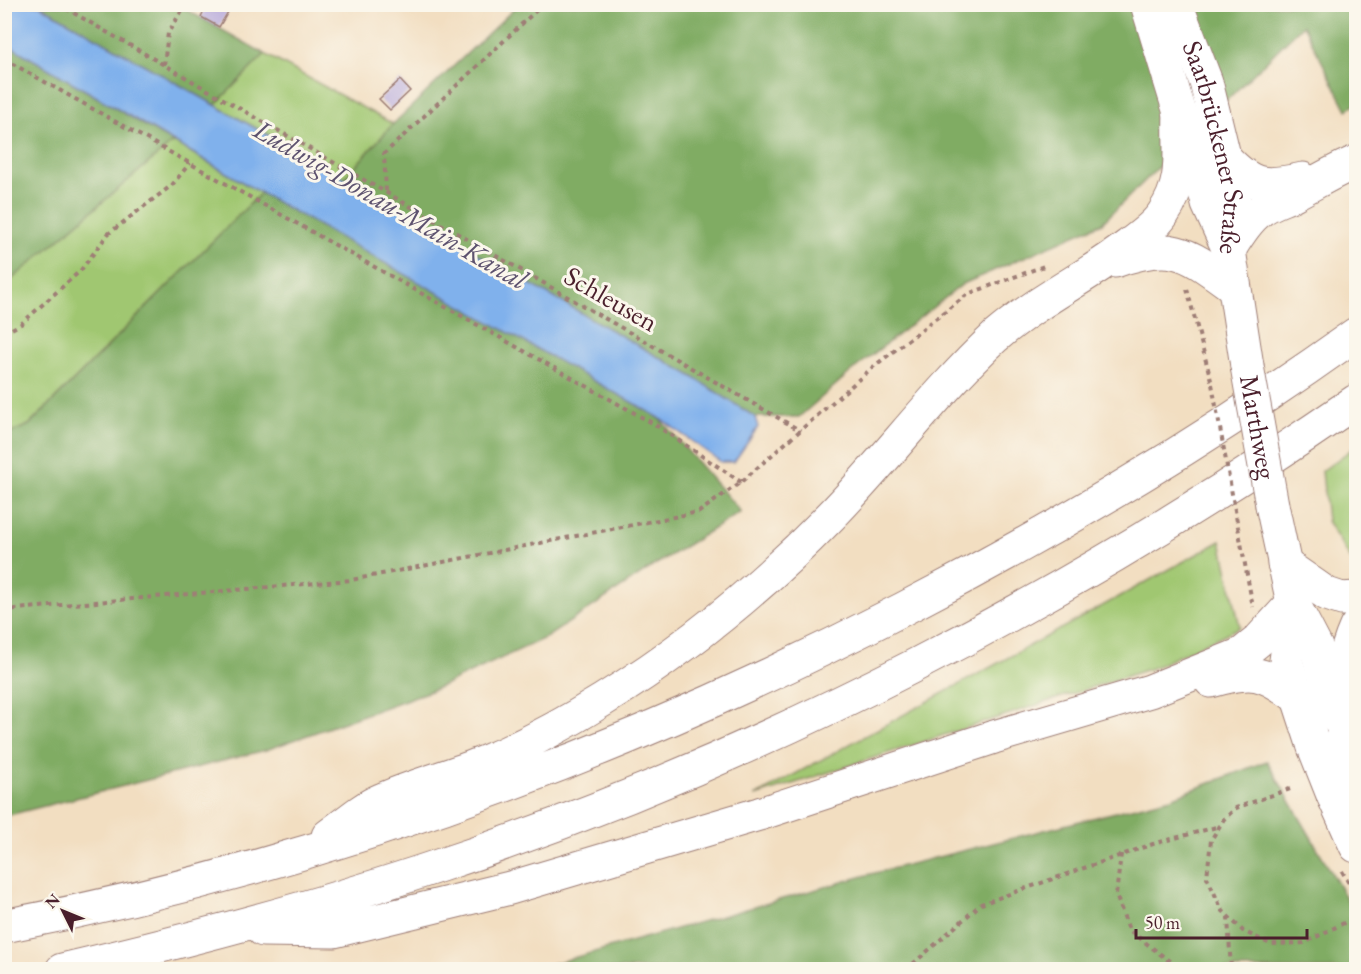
<svg xmlns="http://www.w3.org/2000/svg" width="1361" height="974" font-family="'EB Garamond',serif">
	<style>
		.green { fill: #a0c771; stroke: #75734e; stroke-width: 1.5 }
		.forest { fill: #80ac63; stroke: #656647; stroke-width: 1.5 }
		.water { fill: #80b1ec; stroke: #65688c; stroke-width: 1.5 }
		.building { fill: #b9acdb }
		.lines { fill: none; stroke-linecap: round; stroke-linejoin: round }
		.secondary-casing { stroke: #9e7e76; stroke-width: 35 }
		.motorway-casing { stroke: #9e7e76; stroke-width: 35 }
		.path { stroke: #9e7e76; stroke-width: 4; stroke-dasharray: 4.5 4.5; stroke-linecap: butt }
		.secondary { stroke: #fff; stroke-width: 33 }
		.motorway { stroke: #fff; stroke-width: 33 }
		.secondary-bridge-casing { stroke: #9e7e76; stroke-width: 35; stroke-linecap: butt }
		.path-bridge { stroke: #9e7e76; stroke-width: 4; stroke-dasharray: 4.5 4.5; stroke-linecap: butt }
		.secondary-bridge { stroke: #fff; stroke-width: 33 }
		.labels { text-anchor: middle; stroke-width: 6; stroke-linejoin: round; paint-order: stroke }
		.street-label { font-size: 27px; fill: #4a1f2b; stroke: #fbf7ec }
		.water-label { font-size: 28px; font-style: italic; fill: #5d526f; stroke: #fbf7ec }
	</style>
	<rect width="100%" height="100%" fill="#fbf7ec"/>
	<filter id="ink" filterUnits="userSpaceOnUse"><feTurbulence type="fractalNoise" baseFrequency=".0167" numOctaves="2"/><feDisplacementMap in="SourceGraphic" scale="12" xChannelSelector="R" yChannelSelector="G"/><feConvolveMatrix kernelMatrix="1 2 1 2 8 2 1 2 1" color-interpolation-filters="sRGB"/></filter>
	<filter id="wash" filterUnits="userSpaceOnUse"><feTurbulence type="fractalNoise" baseFrequency=".008" numOctaves="4" result="noise"/><feDisplacementMap in="SourceGraphic" scale="24" xChannelSelector="R" yChannelSelector="G"/><feGaussianBlur stdDeviation="1.35" result="paint"/><feColorMatrix in="noise" values="0 0 0 0 0 0 0 0 0 0 0 0 0 0 0 0 0 1.4 0 .05"/><feComposite in="paint" operator="in"/></filter>
	<g filter="url(#wash)">
		<rect width="100%" height="100%" fill="#f2dec1"/>
		<!-- green -->
		<path class="green" d="M265,54L393,124L345,178L215,105Z
			M173,142L261,193L29,425L5,435V285Z
			M1356,446V561H1352L1327,521L1322,471Z
			M1221,541L1240,627L1155,667L755,796Z"/>
		<!-- forest -->
		<path class="forest" d="M39,5H178L265,54L215,105Z
			M518,5H1356V104L1347,110L1303,25L1102,223L963,284L853,370L799,417H755L688,374L345,178L393,124Z
			M5,43L173,142L5,285Z
			M261,193L658,417L741,512L658,563L547,637L433,690L266,750L5,816V435L29,425Z
			M1267,761L1356,915V969H534L867,875L1171,798Z"/>
		<!-- water -->
		<path class="water" d="M5,4L39,5L688,374L755,417L758,427L734,462H721L658,417L261,193L5,43Z"/>
		<g id="blocks">
			<!-- building -->
			<path class="building" d="M207,4H216L228,12L219,27L201,17Z
				M400,80L410,91L390,110L379,99Z"/>
		</g>
	</g>
	<g filter="url(#ink)">
		<use href="#blocks" fill-opacity="0" stroke="#9e7e76" stroke-width="1.5"/>
		<g class="lines">
			<defs>
				<g id="secondary">
					<path d="M1147,4L1180,113L1192,136L1208,204L1228,248"/>
					<path id="s1" d="M1176,4L1206,82L1234,197L1229,250L1247,366"/>
					<path d="M1272,505L1293,603L1316,647L1337,718"/>
					<path d="M1293,603L1286,661L1314,747"/>
					<path d="M1333,795L1356,846"/>
				</g>
				<path id="motorway" d="M1226,159C1253,188 1266,187 1303,179
					M1229,250C1237,237 1245,223 1257,213C1268,203 1282,200 1294,194C1315,183 1334,171 1356,162
					M1115,261C1174,240 1187,253 1234,287
					M1284,564L1327,594L1342,599L1356,598
					M1211,681C1252,669 1263,671 1297,697
					M1337,716C1339,685 1343,656 1356,627
					M328,836C345,824 362,808 381,800C414,785 451,776 485,762C526,745 566,723 603,700C686,649 762,587 830,517C887,459 935,393 995,337C1036,301 1086,278 1129,245C1141,236 1155,226 1163,214C1187,179 1178,152 1180,113
					M4,926C318,866 620,755 903,609C1060,528 1212,437 1356,334
					M263,930L334,931L510,888L759,814L994,737L1150,691L1242,654L1258,641L1293,603
					M62,970C190,940 317,907 441,865C765,758 1076,594 1356,401"/>
			</defs>
			<!-- secondary casing -->
			<use href="#secondary" class="secondary-casing"/>
			<!-- motorway casing -->
			<use href="#motorway" class="motorway-casing"/>
			<!-- path -->
			<path class="path" d="M58,4L801,431
				M4,59L654,424L741,482
				M164,65L168,33L186,4
				M386,191L384,154L543,4
				M1187,289L1212,384
				M4,333L21,324L81,270L108,234L172,185L190,163
				M1238,527L1253,607
				M4,610L351,580L699,512L741,482L873,367L968,294L1044,266
				M1290,789L1236,808L1224,819L1211,840L1207,877L1222,910L1243,931L1270,944L1304,943L1356,917
				M1121,854L1116,895L1129,930L1181,970
				M1342,871L1356,896
				M1228,917L1231,970
				M906,970L981,904L1153,844L1220,826"/>
			<!-- secondary -->
			<use href="#secondary" class="secondary"/>
			<!-- motorway -->
			<use href="#motorway" class="motorway"/>
			<defs>
				<g id="secondary-bridge">
					<path id="s2" d="M1247,366L1272,505"/>
					<path d="M1343,734L1356,776"/>
					<path d="M1314,747L1333,795"/>
				</g>
			</defs>
			<!-- secondary-bridge casing -->
			<use href="#secondary-bridge" class="secondary-bridge-casing"/>
			<!-- path-bridge -->
			<path class="path-bridge" d="M1212,384L1238,527"/>
			<!-- secondary-bridge -->
			<use href="#secondary-bridge" class="secondary-bridge"/>
		</g>
	</g>
	<g class="labels">
		<!-- street labels -->
		<g class="street-label">
			<text dy="9" stroke="none"><textPath href="#s1" startOffset="150">Saarbrückener Straße</textPath></text>
			<text transform="translate(611 299) rotate(30)" y="9">Schleusen</text>
			<text dy="9" stroke="none"><textPath href="#s2" startOffset="62">Marthweg</textPath></text>
		</g>
		<!-- water labels -->
		<g class="water-label">
			<text transform="translate(391 204) rotate(30)" y="10">Ludwig-Donau-Main-Kanal</text>
		</g>
	</g>
	<!-- margin -->
	<rect width="1361" height="974" fill="none" stroke="#fbf7ec" stroke-width="24"/>
	<!-- north arrow -->
	<g transform="translate(63 911) rotate(313)" stroke="#fbf7ec" stroke-width="4.5" paint-order="stroke">
	<path d="M0-4.5L10 22L0 15L-10 22Z" fill="#4a1f2b"/>
	<text y="-9" font-size="16" font-weight="bold" text-anchor="middle" fill="#4a1f2b">N</text>
	</g>
	<!-- scale -->
	<path d="M1136 929v9h171v-9" fill="none" stroke="#4a1f2b" stroke-width="3"/>
	<text x="1145" y="929" font-size="18" fill="#4a1f2b" stroke="#fbf7ec" stroke-width="4.5" paint-order="stroke">50 m</text>
</svg>
